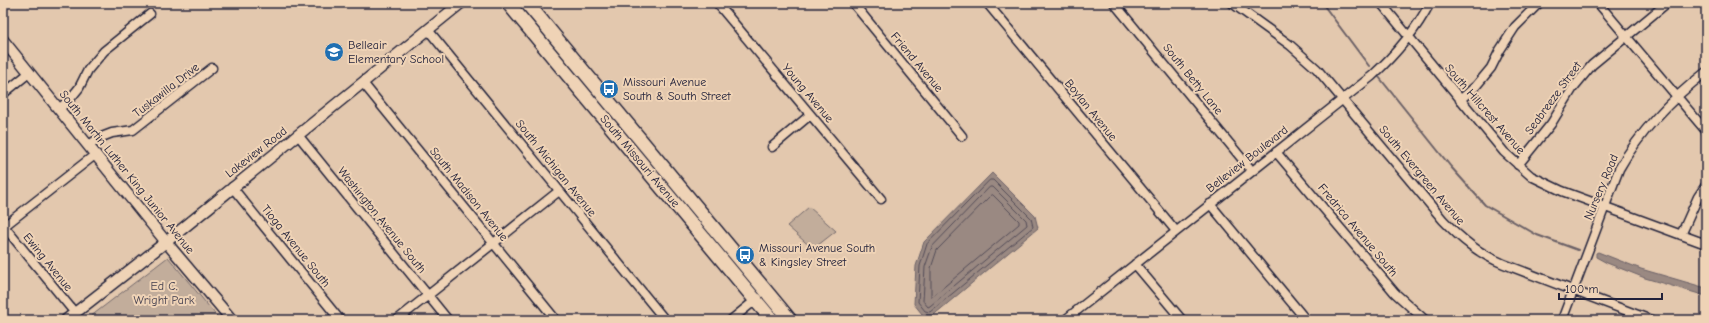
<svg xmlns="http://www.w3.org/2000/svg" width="1709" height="323" font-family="'Comic Neue',sans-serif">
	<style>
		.green { fill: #c2ad9b; stroke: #72686b }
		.water { fill: #9a8982; stroke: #6a6066 }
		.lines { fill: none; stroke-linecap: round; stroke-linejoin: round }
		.shore { stroke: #524b57; stroke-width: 1 }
		.stream { stroke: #6a6066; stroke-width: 2 }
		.minor-casing { stroke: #22223b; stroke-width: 11 }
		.tertiary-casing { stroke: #22223b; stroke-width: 13 }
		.primary-casing { stroke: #22223b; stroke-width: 16 }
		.minor { stroke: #efd3b6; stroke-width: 8 }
		.tertiary { stroke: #efd3b6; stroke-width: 10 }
		.primary { stroke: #efd3b6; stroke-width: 13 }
		.labels { text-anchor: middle; stroke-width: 4; stroke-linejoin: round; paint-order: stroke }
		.poi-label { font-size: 12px; fill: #22223b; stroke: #efd3b6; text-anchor: start }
		.street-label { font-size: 12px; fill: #22223b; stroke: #efd3b6 }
		.park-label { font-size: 12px; fill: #423e4e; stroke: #efd3b6 }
	</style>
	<rect width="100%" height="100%" fill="#e3c8ae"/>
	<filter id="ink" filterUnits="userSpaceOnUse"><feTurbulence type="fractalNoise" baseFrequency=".025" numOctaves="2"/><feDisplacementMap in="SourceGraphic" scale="8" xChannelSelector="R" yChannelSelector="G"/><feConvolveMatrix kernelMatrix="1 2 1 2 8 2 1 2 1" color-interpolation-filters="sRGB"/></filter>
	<g filter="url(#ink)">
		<!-- green -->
		<path class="green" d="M809,207L836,231L813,249L787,226Z
			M168,257L220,320H86Z"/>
		<!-- water -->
		<path class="water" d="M992,173L1035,216L1038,228L930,318L922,314L914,304L916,266L924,242Z
			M1598,252L1641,269L1706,288V296L1645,278L1607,263L1596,257V253Z"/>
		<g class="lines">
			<!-- shore -->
			<path class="shore" d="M990,180H993L1031,218L1033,227L930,312L925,311L918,302L920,266L927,244Z
				M990,187H993L1026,220L1027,225L930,306L928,307L923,301L925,267L932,247Z
				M993,195L1019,221V224L933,296H931V268L937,250L990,196Z"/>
			<!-- stream -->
			<path class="stream" d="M1322,3L1369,66
				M1379,77L1451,167L1485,205L1537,235L1578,250"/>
			<defs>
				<path id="minor" d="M717,3L881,199
					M853,3L962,136
					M987,3L1176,231
					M1114,3L1252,171
					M1232,3L1290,45L1317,69L1443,220C1461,239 1479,254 1504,264L1651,320
					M1381,3L1504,152L1531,176L1562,191L1706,244
					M1598,3L1706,131
					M429,31L665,320
					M363,83L556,320
					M3,94L29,73
					M1460,100L1476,86L1491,68L1500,50L1515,27L1539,3
					M59,109L70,99L79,88L88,70L104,51L150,14
					M298,135L448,320
					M89,145L99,138L112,133L133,130L212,68
					M772,147L810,115
					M1276,152L1395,293L1425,320
					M1518,165L1551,124L1573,88L1592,65L1667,3
					M232,187L340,320
					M1210,204L1306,320
					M3,225L75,313
					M3,227L96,154
					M1681,235L1698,197L1706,185
					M1135,264L1182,320
					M397,320L559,191
					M731,320L758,298
					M1065,320L1372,76C1396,54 1415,32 1430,3
					M1562,320L1619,169C1641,130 1671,99 1706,72"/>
				<path id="tertiary" d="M3,40L166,242L232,320
					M66,320L166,242L461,3"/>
				<path id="primary" d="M508,3L772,320
					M527,3L790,320"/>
			</defs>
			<!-- minor casing -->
			<use href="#minor" class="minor-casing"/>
			<!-- tertiary casing -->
			<use href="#tertiary" class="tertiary-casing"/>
			<!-- primary casing -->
			<use href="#primary" class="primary-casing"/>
			<!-- minor -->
			<use href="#minor" class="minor"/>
			<!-- tertiary -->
			<use href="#tertiary" class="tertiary"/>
			<!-- primary -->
			<use href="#primary" class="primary"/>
		</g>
	</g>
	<!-- icons -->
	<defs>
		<symbol id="school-disc" viewBox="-11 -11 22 22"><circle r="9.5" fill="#1f6fb2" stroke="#efd3b6"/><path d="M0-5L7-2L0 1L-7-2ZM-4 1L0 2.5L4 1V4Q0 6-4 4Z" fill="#fff"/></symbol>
		<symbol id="bus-disc" viewBox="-11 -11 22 22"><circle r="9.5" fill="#1f6fb2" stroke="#efd3b6"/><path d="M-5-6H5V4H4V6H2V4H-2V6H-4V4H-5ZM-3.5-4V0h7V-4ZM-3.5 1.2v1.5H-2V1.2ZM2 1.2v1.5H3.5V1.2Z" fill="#fff"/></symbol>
	</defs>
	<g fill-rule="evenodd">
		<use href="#school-disc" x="323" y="41" width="22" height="22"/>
		<use href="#bus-disc" x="598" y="78" width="22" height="22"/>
		<use href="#bus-disc" x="734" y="244" width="22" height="22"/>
	</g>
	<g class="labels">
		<!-- poi labels -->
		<g class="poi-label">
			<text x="348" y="49">Belleair<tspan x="348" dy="14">Elementary School</tspan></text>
			<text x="623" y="86">Missouri Avenue<tspan x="623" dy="14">South &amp; South Street</tspan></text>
			<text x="759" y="252">Missouri Avenue South<tspan x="759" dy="14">&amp; Kingsley Street</tspan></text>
		</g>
		<!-- street labels -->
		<g class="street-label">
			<text transform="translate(917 62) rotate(50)" y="4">Friend Avenue</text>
			<text transform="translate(1193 79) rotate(51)" y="4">South Betty Lane</text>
			<text transform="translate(166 90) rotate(-38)" y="4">Tuskawilla Drive</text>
			<text transform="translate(808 93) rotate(50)" y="4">Young Avenue</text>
			<text transform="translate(1553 98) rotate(-54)" y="4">Seabreeze Street</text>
			<text transform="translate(1485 109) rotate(49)" y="4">South Hillcrest Avenue</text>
			<text transform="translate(1091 110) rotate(51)" y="4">Boylan Avenue</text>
			<text transform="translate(256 152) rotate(-38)" y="4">Lakeview Road</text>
			<text transform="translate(1247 159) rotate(-38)" y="4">Belleview Boulevard</text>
			<text transform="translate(640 161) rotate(50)" y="4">South Missouri Avenue</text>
			<text transform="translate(556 168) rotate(51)" y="4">South Michigan Avenue</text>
			<text transform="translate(127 172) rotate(51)" y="4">South Martin Luther King Junior Avenue</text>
			<text transform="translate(1422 175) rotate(50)" y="4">South Evergreen Avenue</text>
			<text transform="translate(1601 187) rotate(-67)" y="4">Nursery Road</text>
			<text transform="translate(469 194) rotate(51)" y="4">South Madison Avenue</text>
			<text transform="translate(382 220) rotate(51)" y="4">Washington Avenue South</text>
			<text transform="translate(1358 230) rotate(50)" y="4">Fredrica Avenue South</text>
			<text transform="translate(296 246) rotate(51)" y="4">Tioga Avenue South</text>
			<text transform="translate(48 262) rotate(51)" y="4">Ewing Avenue</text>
		</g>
		<!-- park labels -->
		<g class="park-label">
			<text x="164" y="290">Ed C.<tspan x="164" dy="14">Wright Park</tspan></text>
		</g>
	</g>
	<!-- margin -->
	<rect width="1709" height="323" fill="none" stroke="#efd3b6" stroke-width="16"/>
	<rect x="8" y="8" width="1693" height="307" fill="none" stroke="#22223b" stroke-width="1.5" filter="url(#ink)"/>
	<!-- scale -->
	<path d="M1559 293v6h103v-6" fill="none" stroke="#22223b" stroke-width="2"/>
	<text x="1565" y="293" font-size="12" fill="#22223b" stroke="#efd3b6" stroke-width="3" paint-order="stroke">100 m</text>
</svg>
